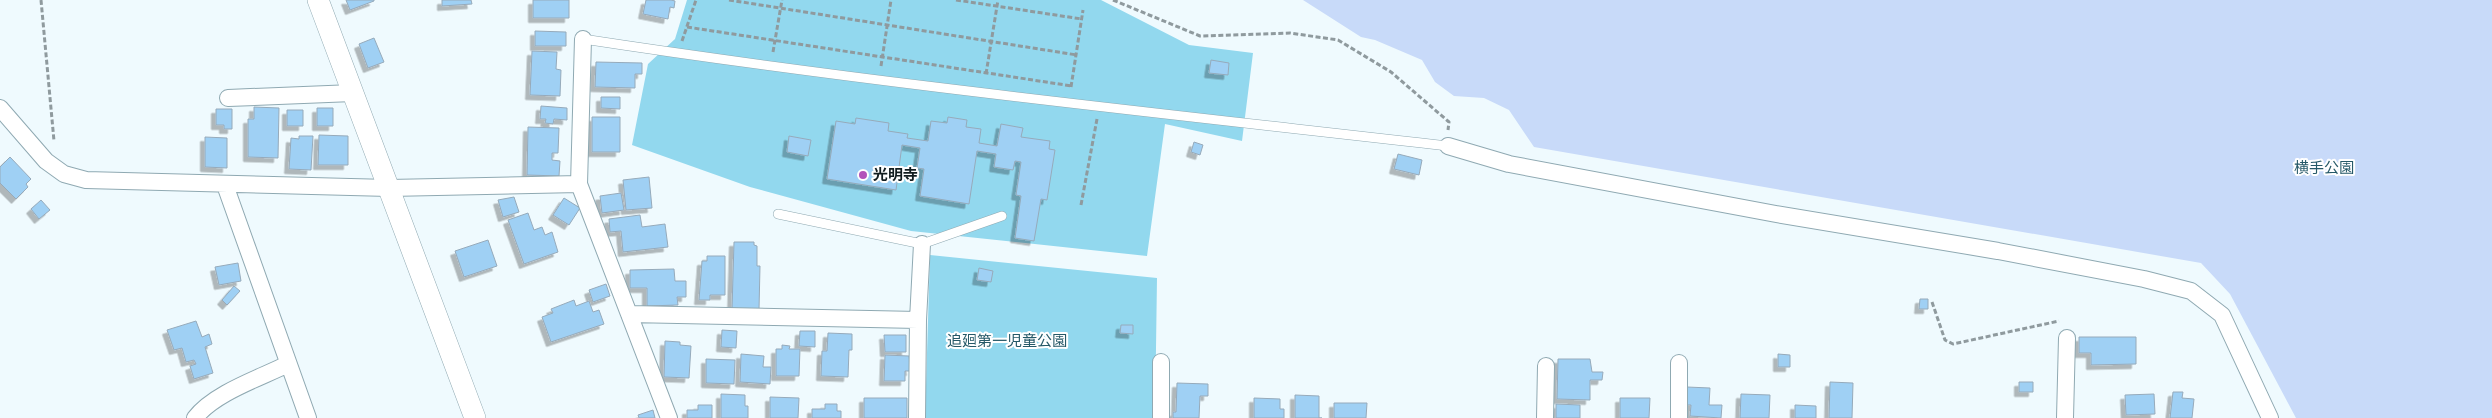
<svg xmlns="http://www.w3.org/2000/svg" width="2492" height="418" font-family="'Noto Sans','Noto Sans JP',sans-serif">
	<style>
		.green { fill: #92d8ee }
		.water { fill: #c8daf9 }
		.building { fill: #9fd0f4; stroke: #96aaba; filter: url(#shadow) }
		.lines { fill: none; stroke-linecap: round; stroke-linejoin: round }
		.service-casing { stroke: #8fa9b2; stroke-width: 10 }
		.minor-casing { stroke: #8fa9b2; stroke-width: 18 }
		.tertiary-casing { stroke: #8fa9b2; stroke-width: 22 }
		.path { stroke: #8f9a9e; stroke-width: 3; stroke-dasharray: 5 2.5; stroke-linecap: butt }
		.service { stroke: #fff; stroke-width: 9 }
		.minor { stroke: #fff; stroke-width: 16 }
		.tertiary { stroke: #fff; stroke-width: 21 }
		.poi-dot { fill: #b251ba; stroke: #fff; stroke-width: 2 }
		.labels { text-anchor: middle; stroke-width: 4; stroke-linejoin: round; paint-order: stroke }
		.park-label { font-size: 15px; fill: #265968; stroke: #fff }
		.poi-label { font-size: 15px; font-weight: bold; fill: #121d20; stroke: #fff; text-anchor: start }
	</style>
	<defs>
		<filter id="shadow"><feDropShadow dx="-4.5" dy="4.5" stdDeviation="0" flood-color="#0004"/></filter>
	</defs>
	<rect width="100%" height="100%" fill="#effafe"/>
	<!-- green -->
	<path class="green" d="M687,0H1101L1189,45L1253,53L1242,141L1165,124L1147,256L911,231L750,187L632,145L648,64L675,39Z
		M930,255L1157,278L1155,418H925Z"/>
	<!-- water -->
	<path class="water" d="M1303,0H2492V418H2296L2230,294L2201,263L1534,147L1509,110L1484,98L1454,96L1435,82L1422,60L1375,40L1361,37Z"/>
	<!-- building -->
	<path class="building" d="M346,0H374V1L350,10Z
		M442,0H471L472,4L442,6Z
		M533,0H569V18H533Z
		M646,0H671L675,1L674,8L670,7L668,19L643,14Z
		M535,31L566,32V46H535Z
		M374,38L384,62L368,68L359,44Z
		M532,51L557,52L556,69L561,70L560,96L530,95Z
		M1211,60L1229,63L1228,75L1209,73Z
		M596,62L642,63V74H635V88L595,87Z
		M601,97H620V109L601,108Z
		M541,106L567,108V120L554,119L553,124L545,123L546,119H540Z
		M254,107L279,108L278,158L248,157V119H254Z
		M317,108H333V126H317Z
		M216,109H232V129H224V125H216Z
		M287,110H303V126H287Z
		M592,117H620V152H592Z
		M948,117L967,120L966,127L981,129L979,143L997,146L1001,124L1023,128L1021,137L1050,141L1049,149L1055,150L1047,200L1041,199L1034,241L1015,238L1021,196L1016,195L1021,162L1015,161L1013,170L994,167L996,154L977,151L969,204L920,196L924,169L917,168L920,148L902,145L896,190L827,179L836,121L855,124L856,118L889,123L888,131L908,134L907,138L928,141L931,121L947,123Z
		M528,127L559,128L558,153H552V160L560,161L559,176L527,175Z
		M319,135L348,136V165H318Z
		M299,136H313L311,170L289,169L291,138L299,139Z
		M789,136L811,140L808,156L787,152Z
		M205,137L227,138V168L205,167Z
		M1194,142L1203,145L1200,155L1191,152Z
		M1398,154L1422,160L1419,175L1394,169Z
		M10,157L31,179L26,184L28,187L16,199L0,183V167Z
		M649,177L652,208L626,210L623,180Z
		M621,193L624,210L602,213L600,196Z
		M514,197L519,212L503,217L498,200Z
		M564,198L580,208L569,225L553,215Z
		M41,200L50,210L39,219L31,209Z
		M528,213L534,230L542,227L545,235L552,232L558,252L524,264L508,220Z
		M640,215L642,227L665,224L668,247L623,252L621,231L610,232L609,219Z
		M488,240L497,266L464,277L455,251Z
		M734,242H754V245L757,246V266H760L759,310L732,309Z
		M707,256H725V295H710V300H699L702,261H707Z
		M238,263L241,281L219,285L215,267Z
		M979,268L993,271L991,282L977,280Z
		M674,269L675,281H686V297H677L678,305L647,306V288H630V270Z
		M606,284L610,296L593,302L589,290Z
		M234,286L240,291L227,305L222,300Z
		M1920,299H1928V309H1919Z
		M574,300L576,306L589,301L593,312L599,310L604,324L551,342L542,317L553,313L551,309Z
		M196,321L202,337L209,334L212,344L205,347L213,373L194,379L190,366L196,364L194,360L186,362L182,348L174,350L167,330Z
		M1121,325H1133V334L1120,333Z
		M722,330L737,331L736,348L721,347Z
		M800,331H815V347L799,346Z
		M828,333L852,334V350H849L848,377L821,376L822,351H827Z
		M884,335H906V352H885Z
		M2079,337H2136V364L2091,365V353H2079Z
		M665,341L680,342V345L691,346L689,378L664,377Z
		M782,345L790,346L789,349H800L799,376H776V349H782Z
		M741,354L764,356L763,367H771L770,384L740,382Z
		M1778,354L1790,355V367H1778Z
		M885,355L909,356L911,371H905V381H884Z
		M706,359L735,360L734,384L706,383Z
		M1558,359H1590L1592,372H1603L1602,380H1590V400L1557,399Z
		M1830,382L1853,383L1852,418H1829Z
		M2019,382H2033V392H2019Z
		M1177,383L1208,384V396H1200L1199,418H1173V412H1176Z
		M1687,387L1710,388L1709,405H1722L1721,418L1690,416L1691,405H1687Z
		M2173,392H2183L2182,398L2194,399L2192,418H2170Z
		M721,394L745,395V406H748V418H721Z
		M1741,394L1770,395L1769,418H1740Z
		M2154,394L2155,414L2126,415L2125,395Z
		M1295,395L1319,396V418H1322H1295Z
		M770,397L799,398L798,418H770Z
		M864,398H907V418H864Z
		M1254,398L1280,399V409H1284V418H1254Z
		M1620,398H1650L1649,418H1620Z
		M1334,403H1367L1366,418H1334Z
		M825,404H837V411H841V418H812V409H825Z
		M1556,404L1580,405V418H1556Z
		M698,405H712V418H687V410H698Z
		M1795,405L1816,406V418H1795Z
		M653,410L655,418H639L638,415Z"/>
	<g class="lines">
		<defs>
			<path id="service" d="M583,39C870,83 1159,113 1448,146
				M778,214L922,244L1002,216"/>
			<path id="minor" d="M583,39L579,184L669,418
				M228,98L353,93
				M0,108L46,161L64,174L86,180L389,188L579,184
				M1448,146L1509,164L1776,214L1998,251L2144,279L2191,291L2222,315L2270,418
				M225,185L308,418
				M629,314L918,320L917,418
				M918,320L922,244
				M1161,362V418
				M1679,363V418
				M195,418C214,393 260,378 288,364
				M1545,418L1546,366
				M2065,418L2067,338"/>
			<path id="tertiary" d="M318,0L475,418"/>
		</defs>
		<!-- service casing -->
		<use href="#service" class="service-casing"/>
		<!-- minor casing -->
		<use href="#minor" class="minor-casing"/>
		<!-- tertiary casing -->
		<use href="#tertiary" class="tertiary-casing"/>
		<!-- path -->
		<path class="path" d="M41,0L54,141
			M729,0L1077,55
			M956,0L1082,19
			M1113,0L1200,36L1290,33L1338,40L1391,72L1449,122L1448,130
			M687,27L1072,86
			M682,41L696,0
			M773,52L782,0
			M881,66L891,0
			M986,74L998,0
			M1071,87L1083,10
			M1081,205L1097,119
			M1932,302L1945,340L1953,344L2059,321"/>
		<!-- service -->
		<use href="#service" class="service"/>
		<!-- minor -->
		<use href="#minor" class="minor"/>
		<!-- tertiary -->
		<use href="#tertiary" class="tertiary"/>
	</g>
	<!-- markers -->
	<circle class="poi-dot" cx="863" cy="175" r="5"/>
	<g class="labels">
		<!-- park labels -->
		<g class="park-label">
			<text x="2324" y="173">横手公園</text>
			<text x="1007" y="346">追廻第一児童公園</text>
		</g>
		<!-- poi labels -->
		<g class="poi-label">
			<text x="873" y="180">光明寺</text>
		</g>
	</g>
</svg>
